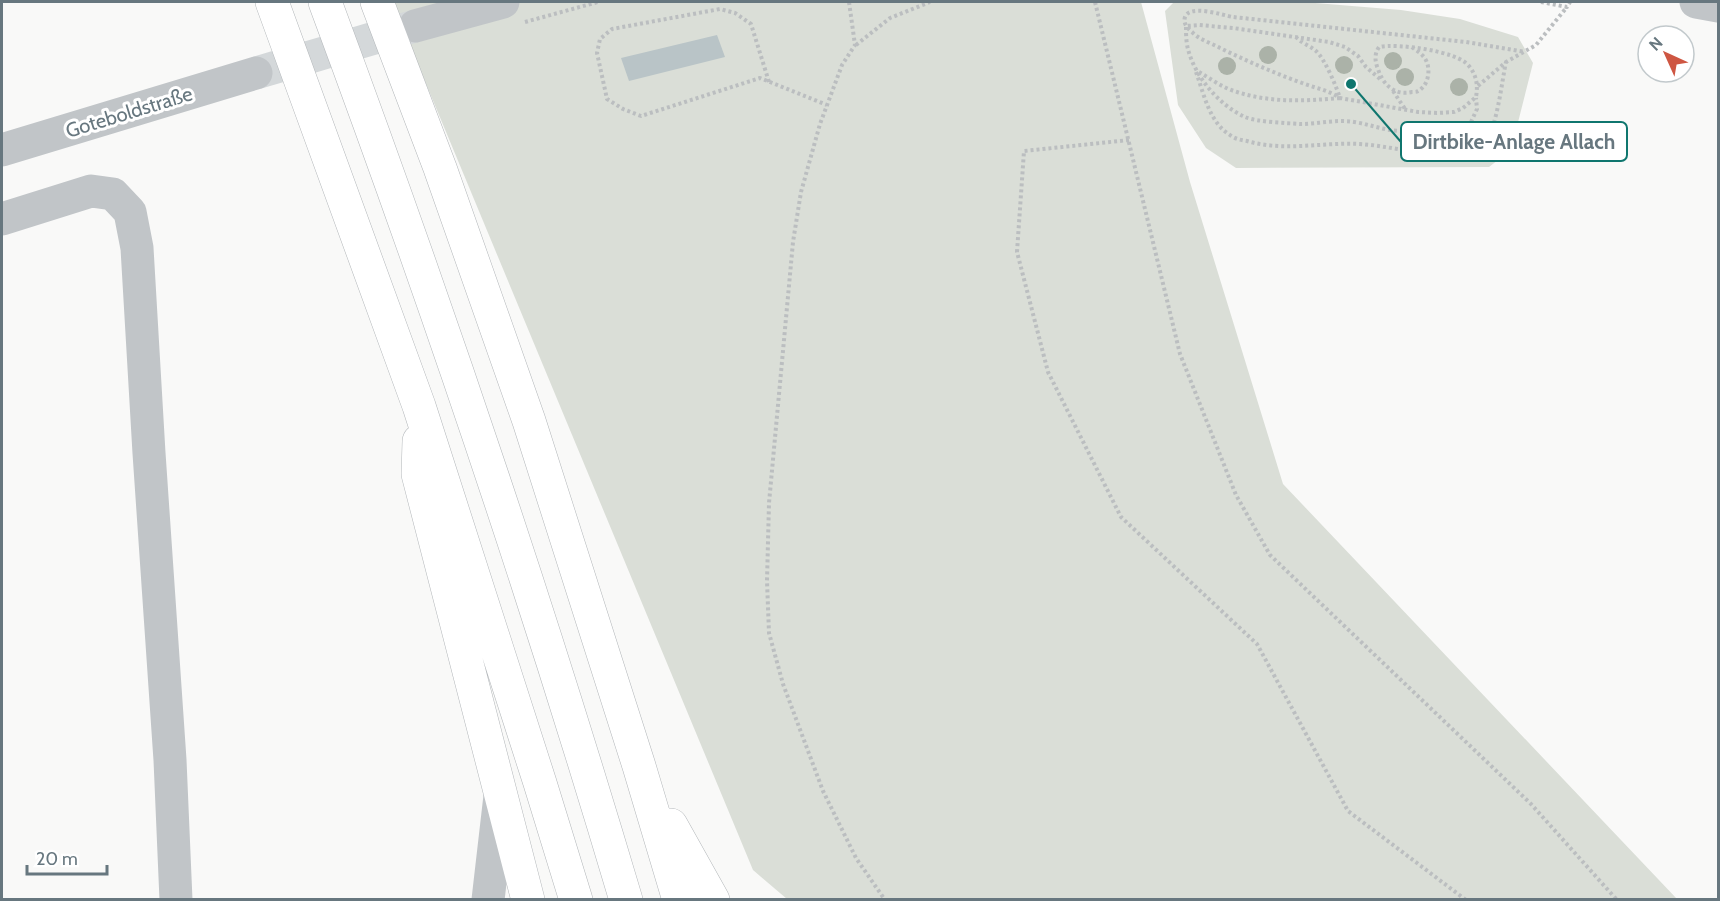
<svg xmlns="http://www.w3.org/2000/svg" width="1720" height="901" font-family="Cabin,sans-serif">
	<style>
		.green { fill: #daded7 }
		.water { fill: #b9c4c7 }
		.lines { fill: none; stroke-linecap: round; stroke-linejoin: round }
		.minor-tunnel { stroke: #d4d8da; stroke-width: 33; stroke-dasharray: 33 16; stroke-linecap: butt }
		.highway-casing { stroke: #b3b7ba; stroke-width: 34 }
		.path { stroke: #bbbec0; stroke-width: 4; stroke-dasharray: 3 3; stroke-linecap: butt }
		.minor { stroke: #c1c5c8; stroke-width: 33 }
		.highway { stroke: #fff; stroke-width: 33 }
		.tree { fill: #abb2a8 }
		.labels { text-anchor: middle; stroke-width: 6; stroke-linejoin: round; paint-order: stroke }
		.street-label { font-size: 20px; fill: #67777f; stroke: #fff }
		.leader { fill: none; stroke: #0f766e; stroke-width: 2 }
		.callout-dot { fill: #0f766e; stroke: #fff; stroke-width: 2 }
		.callout { fill: #fff; stroke: #0f766e; stroke-width: 2 }
		.callout-label { font-size: 21px; text-anchor: middle; font-weight: bold; fill: #67777f }
	</style>
	<rect width="100%" height="100%" fill="#f9f9f8"/>
	<!-- green -->
	<path class="green" d="M392,2H1141L1190,182L1283,484L1677,899H787L753,870Z
		M1174,2H1303L1401,10L1460,19L1518,37L1533,63L1511,150L1489,167L1236,168L1206,148L1178,105L1165,11Z"/>
	<!-- water -->
	<path class="water" d="M717,35L725,57L629,81L621,58Z"/>
	<g class="lines">
		<!-- minor-tunnel -->
		<path class="minor-tunnel" d="M256,73L415,26"/>
		<defs>
			<path id="highway" d="M272,2L419,406L540,783L576,900
				M325,2C435,298 536,597 626,900
				M377,2L440,168L529,421L639,766L679,900
				M419,441L418,474L528,900
				M671,825L713,900"/>
		</defs>
		<!-- highway casing -->
		<use href="#highway" class="highway-casing"/>
		<!-- path -->
		<path class="path" d="M849,2L855,45L842,65L820,124L801,192L793,242L769,503L767,581L769,633L783,684L823,791L856,858L885,900
			M1095,2L1180,354L1236,495L1270,555L1531,804L1617,900
			M1541,2L1567,7L1570,2
			M525,22L598,2
			M856,45L890,18L930,2
			M1412,47C1415,50 1420,52 1423,56C1431,64 1430,82 1421,89C1418,92 1416,92 1412,92C1395,96 1383,85 1378,69C1375,62 1374,54 1379,47C1397,43 1458,51 1469,66C1477,76 1478,86 1476,97L1463,108L1454,112L1437,113L1418,112L1340,98C1328,90 1315,88 1302,83C1274,73 1247,61 1220,48C1211,43 1200,40 1192,32C1187,28 1183,23 1185,17C1190,4 1222,15 1233,17L1466,42L1525,52
			M1196,72C1204,94 1209,122 1230,135C1235,139 1241,140 1247,141C1284,152 1322,142 1360,144C1392,146 1424,157 1456,153C1465,152 1479,148 1485,141C1497,129 1502,80 1506,62
			M1199,72C1211,79 1223,88 1237,92C1272,103 1304,101 1340,98C1336,86 1325,59 1316,51C1309,45 1301,43 1296,37
			M1380,79L1366,67L1358,56L1345,47L1329,42L1233,28L1199,25L1186,26C1186,33 1186,42 1188,49C1195,77 1219,105 1245,117C1257,122 1286,123 1300,124C1318,124 1337,119 1354,122C1367,124 1378,128 1390,130C1413,133 1450,132 1471,122L1477,109L1476,98
			M769,82L751,24L735,13L720,9L612,29L600,39L597,53L607,99L623,109L641,116L760,78L827,105
			M1478,86L1506,62L1536,45L1567,7
			M1393,91L1405,109
			M1129,140L1024,151L1017,252L1048,372L1121,517L1257,644L1348,811L1466,900"/>
		<!-- minor -->
		<path class="minor" d="M1696,2L1718,6
			M415,26L503,2
			M2,150L256,73
			M2,219L91,191L113,194L130,212L137,248L149,453L170,760L176,900
			M488,900L500,796"/>
		<!-- highway -->
		<use href="#highway" class="highway"/>
	</g>
	<!-- trees -->
	<g class="tree">
		<circle cx="1268" cy="55" r="9"/>
		<circle cx="1393" cy="61" r="9"/>
		<circle cx="1344" cy="65" r="9"/>
		<circle cx="1227" cy="66" r="9"/>
		<circle cx="1405" cy="77" r="9"/>
		<circle cx="1459" cy="87" r="9"/>
	</g>
	<g class="labels">
		<!-- street labels -->
		<g class="street-label">
			<text transform="translate(129 112) rotate(-17)" y="7">Goteboldstraße</text>
		</g>
	</g>
	<!-- callouts -->
	<path class="leader" d="M1351 84L1401 142"/>
	<circle class="callout-dot" cx="1351" cy="84" r="6"/>
	<rect class="callout" x="1401" y="122" width="226" height="39" rx="6"/>
	<g class="callout-label">
		<text x="1514" y="149">Dirtbike-Anlage Allach</text>
	</g>
	<!-- border -->
	<rect width="1720" height="901" fill="none" stroke="#67777f" stroke-width="6"/>
	<!-- north arrow -->
	<g transform="translate(1666 54) rotate(315)"><circle r="28" fill="#ffffff" stroke="#c2c9cc" stroke-width="1.5"/>
	<path d="M0-4.5L10 22L0 15L-10 22Z" fill="#ce5642"/>
	<text y="-9" font-size="16" font-weight="bold" text-anchor="middle" fill="#67777f">N</text>
	</g>
	<!-- scale -->
	<path d="M27 865v9h80v-9" fill="none" stroke="#67777f" stroke-width="3"/>
	<text x="36" y="865" font-size="18" fill="#67777f" stroke="#ffffff" stroke-width="4.5" paint-order="stroke">20 m</text>
</svg>
